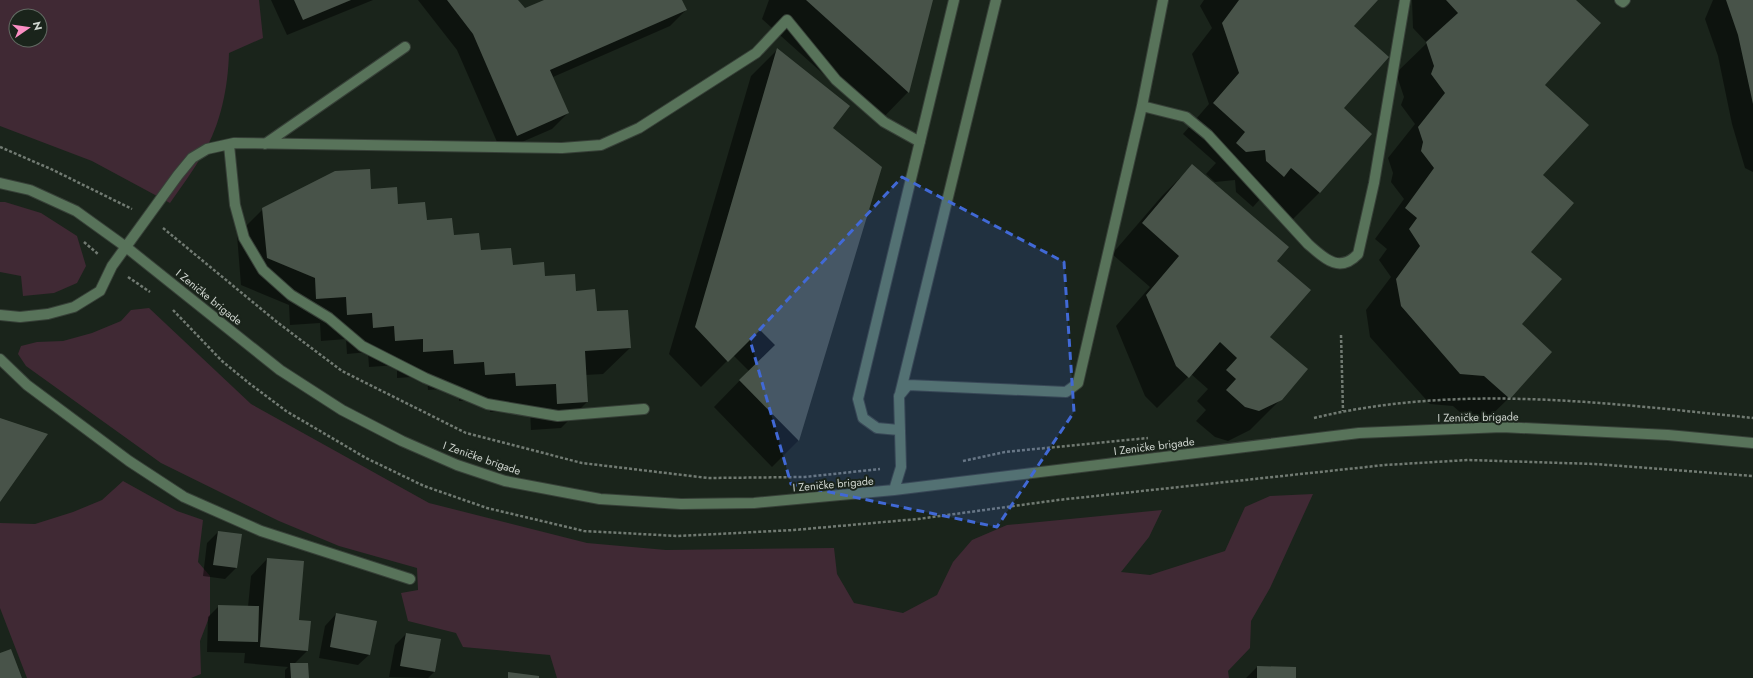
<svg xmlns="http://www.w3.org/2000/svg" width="1753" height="678" font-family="Jost,sans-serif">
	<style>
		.green { fill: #402934; fill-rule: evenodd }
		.shadow { fill: #0007 }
		.building { fill: #485349 }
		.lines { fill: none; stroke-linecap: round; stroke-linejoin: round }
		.minor-casing { stroke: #374038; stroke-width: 12 }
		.path { stroke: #717a72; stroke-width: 2.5; stroke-dasharray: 3 2; stroke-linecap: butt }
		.minor { stroke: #58735a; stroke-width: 10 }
		.marked { fill: #4169d6; fill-opacity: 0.2; stroke: #4169d6; stroke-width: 3; stroke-dasharray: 8 5; stroke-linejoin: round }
		.labels { text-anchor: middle; stroke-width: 4; stroke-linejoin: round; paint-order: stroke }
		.street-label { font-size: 11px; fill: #cfd5cf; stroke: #1a241b }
	</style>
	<rect width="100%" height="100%" fill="#1a241b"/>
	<!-- green -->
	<path class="green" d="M0,0H259L263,38L229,53C228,87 221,124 203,154C193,171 181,187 170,203L92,161L0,126ZM16,16H40V40H16Z
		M0,202H5L41,213L77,236L86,266L77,283L54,293L23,296L21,276L0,272Z
		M149,308L251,404L429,503L587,543L666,550L834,548L837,574L854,603L903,613L937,595L953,562L972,540L1007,525L1162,510L1149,537L1121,572L1150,575L1225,551L1245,507L1270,496L1313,494L1270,588L1251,621L1250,648L1228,671L1229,678H557L550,655L463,647L456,633L408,621L401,593L418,590L417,568L339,546L279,521L161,463L26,366L18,354L21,346L37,342L63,341L92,333L121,321L131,310Z
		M123,481L177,511L203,520L198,562L210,576V615L200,641L201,674L191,678H27L0,608V523L35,524L73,512L102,500Z"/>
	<!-- shadow -->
	<path class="shadow" d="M271,0H373L287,35Z
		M418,0H516L525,9L547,0H681L686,10L670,26L553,77L568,113L552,129L501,151L457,50Z
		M769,0H932L908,92L878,123L762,19Z
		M1204,0H1376L1353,26L1342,108L1371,134L1319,193L1289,223L1261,198L1253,207L1236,192L1235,180L1215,182L1206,174L1216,163L1183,134L1209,104L1192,54L1212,28L1200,6Z
		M1412,0H1575L1544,85L1542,176L1520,324L1551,352L1509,398L1478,428L1453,406L1430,404L1370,337L1366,310L1391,277L1379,260L1387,249L1375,239L1404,199L1391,182L1393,173L1388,158L1415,124L1401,105L1404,97L1396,73L1427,43L1413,28Z
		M1713,0H1753V172L1745,168L1732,124L1718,56L1705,19Z
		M777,50L831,128L881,168L798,441L772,467L714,407L749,371L733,355L701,387L669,354L751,76Z
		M1192,166L1276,261L1269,337L1281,399L1250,430L1228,441L1215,437L1196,421L1206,410L1197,401L1208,389L1191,374L1157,408L1145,396L1116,326L1150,287L1112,254L1162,196Z
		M370,190L480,251L512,266L544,277L575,292L630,348L603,374L585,375L587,402L561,428L531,430L530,410L490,412L489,399L459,401V388L428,390L427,376L397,378V365L369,367L368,352L347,354L346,339L321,341L320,323L290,325L289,305L241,285L237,235L263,209Z
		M218,532L236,568L225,579L203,576L207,543Z
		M267,559L298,621L307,651L294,664L308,678H285V670L288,667L244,663L245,653L207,652L208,617L219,606L248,607L251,576Z
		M336,614L370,654L358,665L319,658L325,626Z
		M406,634L439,640L434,672L428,678L389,677L395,645Z
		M1257,667L1295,678H1303H1246Z"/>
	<!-- building -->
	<path class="building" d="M294,0H351L303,20Z
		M447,0H518L525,8L544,0H682L687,10L550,70L569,113L517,136L473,34Z
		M806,0H933L909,93Z
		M1239,0H1378L1354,26L1389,57L1344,108L1372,134L1320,193L1291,168L1284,177L1266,161L1265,150L1246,152L1236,143L1245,132L1213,103L1239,73L1222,23Z
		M1446,0H1576L1601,23L1545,85L1589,125L1543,175L1574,203L1531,252L1562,279L1522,324L1552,352L1510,399L1484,376L1460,374L1401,306L1396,279L1420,246L1409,229L1417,218L1405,208L1434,168L1421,151L1423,142L1418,127L1445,93L1431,74L1434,66L1426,42L1458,13Z
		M1726,0H1753V104L1738,35Z
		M777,48L850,106L833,128L882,167L799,441L739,380L775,345L760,330L728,362L695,327Z
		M1192,164L1289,247L1277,261L1311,290L1270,337L1308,369L1282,400L1259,411L1245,407L1226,390L1236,379L1226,370L1237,358L1220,342L1189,378L1176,366L1146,295L1179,256L1142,223Z
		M370,169L371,189L397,187L398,204L425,202L427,220L452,218L454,235L479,233L481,250L511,248L513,265L544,262L545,276L575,274L576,291L595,289L597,311L628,310L631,348L585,351L588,402L557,404L556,384L516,386L515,373L485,375L484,362L454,364L453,350L423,352V339L395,341L394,326L373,328L372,313L347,315L346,297L316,299L315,278L267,258L262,208L335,171Z
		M0,418L48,434L0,502Z
		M218,531L242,534L237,568L213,565Z
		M267,558L304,561L299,620L311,621L308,651L260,647Z
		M218,605L259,606L258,642L218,641Z
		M336,613L377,621L370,655L330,647Z
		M406,633L441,639L435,672L400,666Z
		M11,649L22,678H0V653Z
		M290,663H308L309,678H291Z
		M1257,666L1296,667V678H1257Z
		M508,672L539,676V678H508Z"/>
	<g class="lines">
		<defs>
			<path id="minor" d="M1620,0L1623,2L1625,0
				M1142,106L1186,117L1208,135L1308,244C1324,258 1339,274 1358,254L1374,183L1405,0
				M265,144L405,47
				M229,145L235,205L244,238L263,270L291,295L329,318L362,346L425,378L487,404L558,416L644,409
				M0,183L30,190L76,211L126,247L280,370L342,410L402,441L457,465L505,481L600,499L681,504L754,503L894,490L1359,433L1502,427L1668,435L1753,443
				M0,315L20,317L48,314L74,307L100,291L112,266L178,175L192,158L207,149L234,143L562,148L601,145L639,128L756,53L787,20L836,80L884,122L920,142
				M0,359L27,385L129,461L184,497L261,531L410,579
				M900,394L996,0
				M899,430L877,428L863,418L858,399L954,0
				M894,490L901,467L899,396L908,385L1066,392L1078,383L1142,106L1163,0"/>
		</defs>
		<!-- minor casing -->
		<use href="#minor" class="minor-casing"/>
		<!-- path -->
		<path class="path" d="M0,147L51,169L132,209
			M163,228L277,322L342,371L466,433L582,463L708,478L805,477L880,469
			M84,242L98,254
			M128,277L150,292
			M173,310L222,361L250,384L286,411L366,458L424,486L487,508L584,531L678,536L794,530L918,519L1058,500L1385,465L1468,460L1595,464L1753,476
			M1341,335L1343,411
			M1314,418C1458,383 1608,403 1753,418
			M963,461L1005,452L1148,438"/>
		<!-- minor -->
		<use href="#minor" class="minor"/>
	</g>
	<!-- marked area -->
	<path class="marked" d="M902,177L1064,262L1074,412L997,527L791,484L750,340Z"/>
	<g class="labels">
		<!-- street labels -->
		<g class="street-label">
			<text transform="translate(209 297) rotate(39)" y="4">I Zeničke brigade</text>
			<text transform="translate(1478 417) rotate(-1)" y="4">I Zeničke brigade</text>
			<text transform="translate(1154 446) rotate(-7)" y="4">I Zeničke brigade</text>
			<text transform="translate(482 458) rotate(19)" y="4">I Zeničke brigade</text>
			<text transform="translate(833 484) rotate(-5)" y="4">I Zeničke brigade</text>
		</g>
	</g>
	<!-- north arrow -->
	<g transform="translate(28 28) rotate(77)"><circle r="19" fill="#1a241b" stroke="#626b63"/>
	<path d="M0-3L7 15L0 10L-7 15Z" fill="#fb8fc4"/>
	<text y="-6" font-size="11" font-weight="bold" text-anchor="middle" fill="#cfd5cf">N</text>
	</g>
</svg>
